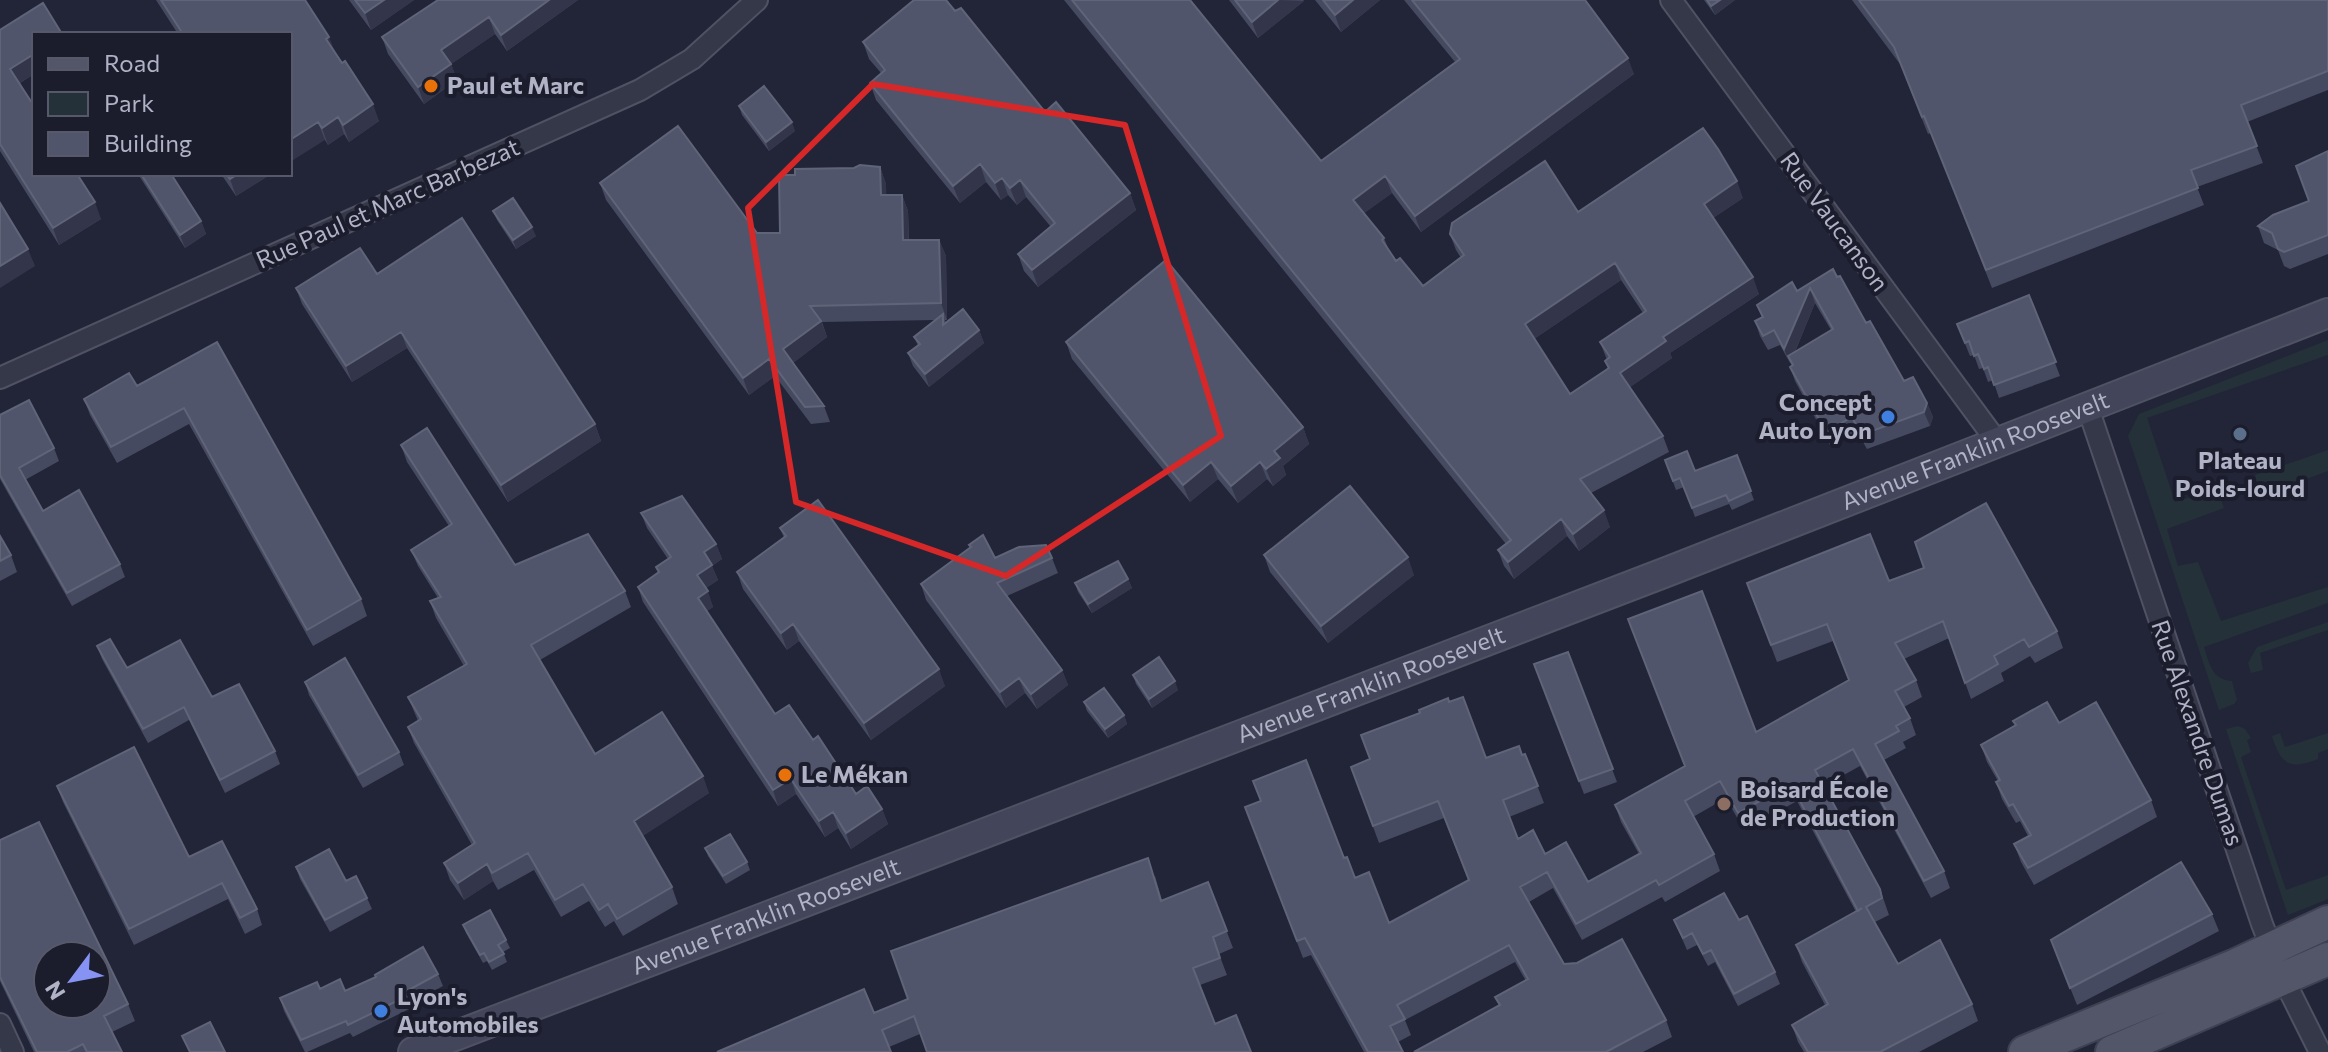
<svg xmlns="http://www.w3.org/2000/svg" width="2328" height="1052" font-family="Commissioner,sans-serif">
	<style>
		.green { fill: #243139 }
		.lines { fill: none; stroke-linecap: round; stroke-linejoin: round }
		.street-casing { stroke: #505263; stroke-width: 24 }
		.secondary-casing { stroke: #505263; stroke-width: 32 }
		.primary-casing { stroke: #3e4152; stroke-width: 36 }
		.street { stroke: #353848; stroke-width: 20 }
		.secondary { stroke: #43465b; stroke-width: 28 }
		.primary { stroke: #535668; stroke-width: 32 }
		.wall { fill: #464a60; fill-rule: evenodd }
		.shaded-wall { fill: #33364b }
		.building { fill: #51556b; stroke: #606479; stroke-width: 2; fill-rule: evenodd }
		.marked { fill: none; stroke: #d62828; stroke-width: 6; stroke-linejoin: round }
		.food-dot { fill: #e8710a; stroke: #1b1d2d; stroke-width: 3 }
		.shop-dot { fill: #3f7fe0; stroke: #1b1d2d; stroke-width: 3 }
		.service-dot { fill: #5c6f8a; stroke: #1b1d2d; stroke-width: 3 }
		.education-dot { fill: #8d6e63; stroke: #1b1d2d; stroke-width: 3 }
		.labels { text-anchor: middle; stroke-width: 8; stroke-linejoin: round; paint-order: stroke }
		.poi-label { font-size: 24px; font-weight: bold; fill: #b0b2c5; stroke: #1b1d2d; text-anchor: start }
		.street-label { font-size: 24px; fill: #b0b2c5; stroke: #1b1d2d }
	</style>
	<rect width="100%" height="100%" fill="#222538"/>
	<!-- green -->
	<path class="green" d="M2328,340V355L2147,418L2175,502L2217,488L2224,508L2167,529L2178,566L2198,562L2221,621L2328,587V603L2204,647C2209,663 2212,680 2232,681L2237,700L2234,704L2219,710L2128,436L2139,414Z
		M2328,450V471L2260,496L2255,475Z
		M2328,622V630L2260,653L2263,670L2251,673L2248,663L2257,647Z
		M2238,726L2245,729L2251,738L2247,740L2251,752L2241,757L2286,890L2328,875V899L2288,915L2226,729Z
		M2280,733L2285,747L2328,733V749L2318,753V759C2290,770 2281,765 2272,736Z"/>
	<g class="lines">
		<defs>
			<path id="street" d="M1671,0L1998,443
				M0,378L640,90L692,59L757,0
				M2088,408L2262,924L2283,978L2320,1052
				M0,1024L13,1052"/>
			<g id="secondary">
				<path id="s1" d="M413,1052L1669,571L2328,313"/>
			</g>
			<path id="primary" d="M2025,1052L2234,966L2328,922
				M2112,1052L2328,959"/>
		</defs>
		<!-- street casing -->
		<use href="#street" class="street-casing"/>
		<!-- secondary casing -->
		<use href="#secondary" class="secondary-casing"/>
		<!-- primary casing -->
		<use href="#primary" class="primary-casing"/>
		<!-- street -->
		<use href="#street" class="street"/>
		<!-- secondary -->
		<use href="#secondary" class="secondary"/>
		<!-- primary -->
		<use href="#primary" class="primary"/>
	</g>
	<!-- wall -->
	<path class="wall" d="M156,0H305L335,52L379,121L349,142L344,134L328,145L325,140L178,34Z
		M349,0H414L371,30Z
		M438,0H578L507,51L495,34L451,64L457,80L424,104L388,54L382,37Z
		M1064,0H1190L1321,161L1455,62L1404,0H1585L1634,74L1421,232L1392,193L1364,213L1384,238L1388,248L1396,261L1423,286L1461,258L1456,250L1450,234L1578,212L1743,198L1713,218L1759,294L1670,353L1672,358L1630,387L1663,436L1669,452L1591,493L1610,527L1579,551L1567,536L1514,579L1504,566L1498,550L1506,544ZM1621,280L1643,313L1600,342L1607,360L1605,361L1608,369L1570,394L1534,339Z
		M1229,0H1303L1304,1L1258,38Z
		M1315,0H1380L1341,32Z
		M1704,0H1735L1715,15Z
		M1852,0H2328V90L2247,122L2263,163L2197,187L2204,205L1992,288L1931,133L1928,134L1900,64Z
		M0,30L34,34V74L20,83L101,219L59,245L0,151Z
		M863,42L1045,112L1130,193L1136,210L1038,287L1024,271L1018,254L1051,227L1026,197L1017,205L1008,195L1001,200L986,182L960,203L876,100L870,83L881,73L869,59Z
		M739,106L795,131L769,151L742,115Z
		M2328,151V254L2290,269L2284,266L2278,250L2264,243L2258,226L2309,201Z
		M880,167L886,184V195H902L908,211L909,240H939L946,256L947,320H945L946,323L979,330L984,343L929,387L913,366L908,353L918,346L914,337L935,320L822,322L827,337L793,363L824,406L830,422L811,424L775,376L749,395L606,200L600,183L757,233H780L795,175Z
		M138,174H171L201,221L206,234L185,248Z
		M221,174H271L236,196Z
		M493,211L536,236L516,249L497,220Z
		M1833,269L1904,381L1927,403L1933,417L1930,426L1867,449L1857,432L1831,447L1795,381L1790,367L1792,366L1790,362V363L1780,345L1768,350L1760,336L1755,321L1762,317L1757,305L1797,291ZM1815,303L1831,330L1795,352Z
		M377,274L595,424L601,441L508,502L407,348L352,382L302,304L296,288Z
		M2029,295L2060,376L1999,398L1993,380L1988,382L1983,368L1979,369L1974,355L1970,356L1957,324Z
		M217,342L361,599L367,616L313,646L189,424L117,463L90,415L84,399L137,386Z
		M1066,342L1303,427L1309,444L1283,466L1286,475L1273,486L1267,479L1238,503L1218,479L1190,502L1072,359Z
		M0,415L54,448L59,461L25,480L43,511L120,564L125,577L72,606L0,479Z
		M401,445L515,565L625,591L631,607L540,660L595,754L709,793L642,836L672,887L678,904L623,936L614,921L605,927L589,901L561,917L534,870L498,890L493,881L464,900L450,880L444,863L472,845L414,743L408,727L418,721L408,697L464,666L436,618L430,601L438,598L418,566L411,550L449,526L407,462Z
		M1737,455L1754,500L1732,510L1729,504L1695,517L1684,487L1676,490L1665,460L1695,471Z
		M641,513L716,544L722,559L712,566L718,580L706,588L713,607L707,611L775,714L813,740L856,794L882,809L888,824L851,849L838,828L825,837L796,794L778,806L643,602L638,587L658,573L656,567L668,559L647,528Z
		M780,528L945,686L871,740L799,641L787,650L743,589L737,572L784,538Z
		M0,536L11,555L17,572L0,581Z
		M969,545L995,558H1052L1058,573L1007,596L1062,670L1068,685L1037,709L1025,693L1006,708L926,600L921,584L971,548Z
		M1264,555L1414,575L1328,643L1270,572Z
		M1128,579L1132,588L1092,613L1078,592L1075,583Z
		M1889,581L2057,631L2063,648L2035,663L2030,656L2001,673L2004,681L1971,699L1949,638L1904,659L1916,680L1922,697L1904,707L1910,718L1916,735L1903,742L1906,748L1884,760L1944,871L1950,888L1931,898L1860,766L1824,786L1880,889L1889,915L1875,922L1898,964L1972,1004L1978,1021L1919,1052H1804L1798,1042L1792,1025L1825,1005L1802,962L1796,945L1856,912L1797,801L1744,830L1726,798L1693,817L1714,854L1720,871L1665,902L1662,897L1582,940L1553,888L1529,902L1564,964L1666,1020L1672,1037L1643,1052H1414L1499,1006L1495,997L1526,981L1515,962L1405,1020L1411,1035L1398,1042L1403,1052H1364L1311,955L1303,958L1245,807L1344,858L1355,878L1389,923L1468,880L1444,818L1379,843L1351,767L1370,759L1449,702L1486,758L1525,754L1544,803L1509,817L1518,839L1545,854L1588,882L1639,854L1621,822L1615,805L1756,732L1849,680L1833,641L1777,662L1747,583Z
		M97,646L127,668L275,751L280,764L225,793L189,720L148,743L102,659Z
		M1568,652L1617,782L1584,794L1534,664Z
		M1133,675L1178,690L1152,708L1136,684Z
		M305,682L399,752L404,765L363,788L309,695Z
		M1084,702L1124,715L1127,724L1108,738L1087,711Z
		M2013,721L2059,723L2151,800L2157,817L2034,885L2021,862L2014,844L2028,836L2020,821L2016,823L2002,799L1996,782L1998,781L1987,762L1981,745L2015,726Z
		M57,786L189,857L257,909L262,925L245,934L228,899L134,945L63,802Z
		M0,840L128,1004L135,1021L112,1032L122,1052H34L0,981Z
		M705,848L747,862L750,870L726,884L708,856Z
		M296,867L346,881L367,898L372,909L330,932L300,879Z
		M1155,876L1162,900L1208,882L1233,948L1219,954L1227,975L1200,985L1215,1024L1251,1052L920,1034L889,1047L874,1013L908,999Z
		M2212,914L2219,931L2077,1005L2051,940Z
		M1674,920H1739L1775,972L1780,984L1738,1006L1715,962L1708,966L1697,945L1687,950Z
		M463,925L506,940L510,948L503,952L507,962L492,970L487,961L483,963L466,933Z
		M438,974L443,986L410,1004L411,1008L353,1037L350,1033L307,1052H305L284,1011L280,998L320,989L345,991Z"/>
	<!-- shaded-wall -->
	<path class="shaded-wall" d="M384,0H414L371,30L365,13Z
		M549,0H578L507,51L501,35Z
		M1278,0L1304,1L1258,38L1252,22Z
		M1353,0H1380L1341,32L1335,15Z
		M1720,0H1735L1715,15L1711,6Z
		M489,17L495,34L451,64L457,80L424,104L418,87L441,50Z
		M329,37L336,54L326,39Z
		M34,54V74L16,85L10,69Z
		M1628,58L1634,74L1421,232L1415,216Z
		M373,104L379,121L349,142L343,125Z
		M338,117L344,134L328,145L322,128Z
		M318,122L325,140L290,162V140Z
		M792,122L795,131L769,151L766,142Z
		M980,164L986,182L960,203L953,186Z
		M880,167L886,184L887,212L881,195Z
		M238,174H271L236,196L230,179Z
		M1385,176L1392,193L1359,217L1353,200Z
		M1002,178L1008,195L1001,200L995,183Z
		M1020,180L1026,197L1017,205L1010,188Z
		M1737,181L1743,198L1710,220L1704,204Z
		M1130,193L1136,210L1038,287L1032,270Z
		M902,195L908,211L909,257L903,240Z
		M95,202L101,219L59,245L53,228Z
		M201,221L206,234L185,248L180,235Z
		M532,227L536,236L516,249L513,240Z
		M939,240L946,256L947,320L941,303Z
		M28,249L35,266L0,288V266Z
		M1615,263L1621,280L1531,341L1525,324Z
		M1753,277L1759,294L1670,353L1672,358L1626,390L1620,373L1663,337Z
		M1810,288L1815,303L1791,361L1788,356L1790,363L1784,349Z
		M821,321L827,337L789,366L783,349Z
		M979,330L984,343L929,387L925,374Z
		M401,332L407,348L352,382L346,366Z
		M769,359L775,376L749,395L743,378Z
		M1927,403L1933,417L1930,426L1924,412Z
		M595,424L601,441L508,502L501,485Z
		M1303,427L1309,444L1283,466L1286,475L1273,486L1266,469L1274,451Z
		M1211,462L1218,479L1190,502L1183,485Z
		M1260,462L1267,479L1238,503L1231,486Z
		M1604,510L1610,527L1579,551L1573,534Z
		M1561,519L1567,536L1514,579L1508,562Z
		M716,544L722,559L712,566L718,580L703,590L697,575L704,552Z
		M1408,557L1414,575L1328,643L1321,626Z
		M1128,579L1132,588L1092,613L1088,604Z
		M708,591L713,607L704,613L698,598Z
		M793,624L799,641L787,650L781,633Z
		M939,669L945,686L871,740L864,723Z
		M1062,670L1068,685L1037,709L1031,694Z
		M1019,678L1025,693L1006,708L1000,692Z
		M1175,681L1178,690L1152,708L1149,699Z
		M1124,715L1127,724L1108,738L1105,729Z
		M703,776L709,793L640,838L634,821Z
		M791,779L796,794L778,806L773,790Z
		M882,809L888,824L851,849L846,833Z
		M833,812L838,828L825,837L819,821Z
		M487,864L493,881L464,900L458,883Z"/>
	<!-- building -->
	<path class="building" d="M161,0H305L329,37L326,39L342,63L345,61L373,104L343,125L338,117L322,128L318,122L290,140V34H177L181,31Z
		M355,0H384L365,13Z
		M438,0H549L501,35L489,17L441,50L451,64L418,87L382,37Z
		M914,0H946L955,11L961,8L1045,112L1056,102L1130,193L1032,270L1018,254L1055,223L1020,180L1010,188L1002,178L995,183L980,164L953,186L870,83L885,70L863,42Z
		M1072,0H1190L1321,161L1460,59L1412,0H1585L1628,58L1415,216L1385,176L1353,200L1384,238L1382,240L1396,261L1400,258L1423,286L1464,255L1450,234L1452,223L1545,161L1578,212L1703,128L1718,149L1737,181L1704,204L1753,277L1663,337L1666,341L1620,373L1663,436L1580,479L1604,510L1573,534L1561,519L1508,562L1498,550L1511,540ZM1615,263L1646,311L1600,342L1610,357L1605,361L1609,368L1570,394L1525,324Z
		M1235,0H1278L1252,22Z
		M1323,0H1353L1335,15Z
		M1707,0H1720L1711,6Z
		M1859,0H2328V71L2241,105L2257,146L2191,170L2198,188L1986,270L1924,116L1922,117L1894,47Z
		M43,3L62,34H34V54L10,69L34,106V174H77L95,202L53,228L0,144V30Z
		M764,86L792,122L766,142L739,106Z
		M678,126L757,233H780L779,175H795V169L854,168L860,165L880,167L881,195H902L903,240H939L941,303L810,306L821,321L783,349L824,406L805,407L769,359L743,378L600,183Z
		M2328,151V235L2284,252L2278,249L2272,233L2258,226L2273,215L2309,201L2296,166Z
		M141,174H171L201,221L180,235Z
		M226,174H238L230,179Z
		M513,198L532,227L513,240L493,211Z
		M0,203L28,249L0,266Z
		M462,218L595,424L501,485L401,332L346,366L296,288L360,248L377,274Z
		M1166,260L1303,427L1274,451L1280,458L1266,469L1260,462L1231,486L1211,462L1183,485L1066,342Z
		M1833,269L1837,277L1840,276L1866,323L1870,321L1904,381L1913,377L1927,403L1924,412L1861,435L1852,417L1826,432L1790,367L1793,365L1788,356L1833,329L1810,288L1784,349L1774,330L1763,336L1755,321L1763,317L1757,305L1792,282L1797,291Z
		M2029,295L2056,362L1994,385L1988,367L1984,369L1978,354L1974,356L1969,341L1965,343L1957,324Z
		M963,309L979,330L925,374L908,353L920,344L914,337L943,314V325Z
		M217,342L361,599L307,630L184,408L111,447L84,399L129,373L137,386Z
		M29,400L54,448L19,468L43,511L79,490L120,564L67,593L0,475V415Z
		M427,428L515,565L588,534L625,591L531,645L595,754L662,712L703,776L634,821L672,887L617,919L608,904L599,910L583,884L555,900L528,853L492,873L487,864L458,883L444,863L475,843L408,727L421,719L408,697L467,664L430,601L441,597L411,550L452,524L401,445Z
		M1687,451L1695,471L1737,455L1751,491L1729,501L1726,495L1692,508L1680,478L1673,481L1665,460Z
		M1350,486L1408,557L1321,626L1264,555Z
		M682,496L716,544L704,552L712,565L697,575L708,591L698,598L775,714L789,705L813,740L818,736L856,794L867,786L882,809L846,833L833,812L819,821L791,779L773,790L638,587L659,572L656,567L671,557L641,513Z
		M818,500L939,669L864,723L793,624L781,633L737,572L786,536L780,528Z
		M1986,503L2057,631L2029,647L2024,639L1994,656L1998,664L1965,683L1943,621L1895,643L1916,680L1895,691L1910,718L1896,726L1899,731L1875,744L1944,871L1924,881L1853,749L1815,770L1880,889L1882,898L1866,907L1898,964L1940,940L1972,1004L1880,1052H1808L1792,1025L1828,1004L1796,945L1862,908L1858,911L1791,784L1738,813L1720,781L1685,801L1714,854L1659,885L1656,880L1576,924L1547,872L1520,887L1564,964L1577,963L1622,939L1666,1020L1606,1052H1414L1500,1005L1495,997L1528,979L1509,945L1397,1005L1405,1019L1390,1026L1403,1052H1368L1305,938L1297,941L1245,807L1261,801L1253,781L1306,760L1344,858L1347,857L1355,878L1369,872L1389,923L1469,880L1438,801L1373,826L1351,767L1370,759L1361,735L1420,713L1419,710L1448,698L1449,702L1463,697L1486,758L1519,746L1522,755L1525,754L1538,786L1503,800L1518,839L1533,830L1545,854L1566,842L1588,882L1641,853L1615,805L1685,766L1628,619L1702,591L1756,732L1849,680L1827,624L1771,645L1747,583L1870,534L1889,581L1924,568L1915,542Z
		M983,535L995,558L1019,547L1046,545L1052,558L997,583L1062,670L1031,694L1019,678L1000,692L921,584L971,547L969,545Z
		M0,536L11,555L0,561Z
		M1118,561L1128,579L1088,604L1075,583Z
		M110,639L127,668L180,640L212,697L239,684L275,751L220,780L184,707L143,729L97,646Z
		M1568,652L1613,769L1579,781L1534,664Z
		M1159,657L1175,681L1149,699L1133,675Z
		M345,658L399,752L358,775L305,682Z
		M1104,688L1124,715L1105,729L1084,702Z
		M2047,702L2059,723L2096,702L2151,800L2028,868L2014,844L2031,835L2013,804L2009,806L1996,782L2000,780L1981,745L2016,725L2013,721Z
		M134,747L189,857L222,841L257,909L240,918L222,883L129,929L57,786Z
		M39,822L128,1004L104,1016L122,1052H87L83,1044L67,1052H37L0,977V840ZM48,956H96V1004H48Z
		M730,834L747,862L723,876L705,848Z
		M329,849L346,881L356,876L367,898L325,920L296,867Z
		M1148,858L1161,901L1208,882L1227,931L1213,937L1220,958L1193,968L1215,1024L1236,1015L1251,1052H927L914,1016L882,1030L891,1052H717L864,989L874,1013L908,999L891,951Z
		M2181,862L2212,914L2070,988L2051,940Z
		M1724,893L1739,920L1747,916L1775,972L1734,994L1711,950L1703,954L1692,933L1683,938L1674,920Z
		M490,910L506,940L498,945L504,954L489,962L484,953L480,955L463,925Z
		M423,947L438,974L405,992L407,996L348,1025L346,1021L301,1040L280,998L317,982L320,989L340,979L345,991L376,977L375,975Z
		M210,1022L225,1052H190L182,1036Z"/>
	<!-- marked area -->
	<path class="marked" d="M873,84L1125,125L1221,436L1006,576L796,502L748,208Z"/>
	<!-- markers -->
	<g class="food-dot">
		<circle cx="431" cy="86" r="8"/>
		<circle cx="785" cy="775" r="8"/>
	</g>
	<g class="shop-dot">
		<circle cx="1888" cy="417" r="8"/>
		<circle cx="381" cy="1011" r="8"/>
	</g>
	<circle class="service-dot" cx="2240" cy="434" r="8"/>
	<circle class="education-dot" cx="1724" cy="804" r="8"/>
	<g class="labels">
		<!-- poi labels -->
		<g class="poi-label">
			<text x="447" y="94">Paul et Marc</text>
			<text x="1872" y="411" text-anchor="end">Concept<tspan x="1872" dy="28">Auto Lyon</tspan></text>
			<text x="2240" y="469" text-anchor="middle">Plateau<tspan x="2240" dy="28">Poids-lourd</tspan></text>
			<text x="801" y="783">Le Mékan</text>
			<text x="1740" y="798">Boisard École<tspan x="1740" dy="28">de Production</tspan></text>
			<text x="397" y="1005">Lyon's<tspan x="397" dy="28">Automobiles</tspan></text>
		</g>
		<!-- street labels -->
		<g class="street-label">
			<text transform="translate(388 204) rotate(-24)" y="8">Rue Paul et Marc Barbezat</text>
			<text transform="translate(1834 222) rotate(54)" y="8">Rue Vaucanson</text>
			<text dy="8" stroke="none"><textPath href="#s1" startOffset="1674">Avenue Franklin Roosevelt</textPath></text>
			<text dy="8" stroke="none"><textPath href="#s1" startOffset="1026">Avenue Franklin Roosevelt</textPath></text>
			<text transform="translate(2197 733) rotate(71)" y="8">Rue Alexandre Dumas</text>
			<text dy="8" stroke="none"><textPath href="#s1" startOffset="378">Avenue Franklin Roosevelt</textPath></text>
		</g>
	</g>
	<!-- legend -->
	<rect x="32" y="32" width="260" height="144" fill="#1b1d2d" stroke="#57596a" stroke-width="2"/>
	<rect x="48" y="58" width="40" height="12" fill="#535668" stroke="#57596a" stroke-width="2"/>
	<text x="104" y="72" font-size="24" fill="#b0b2c5">Road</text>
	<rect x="48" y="92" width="40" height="24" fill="#243139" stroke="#57596a" stroke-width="2"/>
	<text x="104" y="112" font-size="24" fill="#b0b2c5">Park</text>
	<rect x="48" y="132" width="40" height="24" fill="#51556b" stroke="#57596a" stroke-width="2"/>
	<text x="104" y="152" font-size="24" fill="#b0b2c5">Building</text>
	<!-- north arrow -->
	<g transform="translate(72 980) rotate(238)"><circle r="38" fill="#1b1d2d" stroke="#57596a" stroke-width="2"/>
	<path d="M0-6L14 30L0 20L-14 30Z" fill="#8693f3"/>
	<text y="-12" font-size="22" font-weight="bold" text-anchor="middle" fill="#b0b2c5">N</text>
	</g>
</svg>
